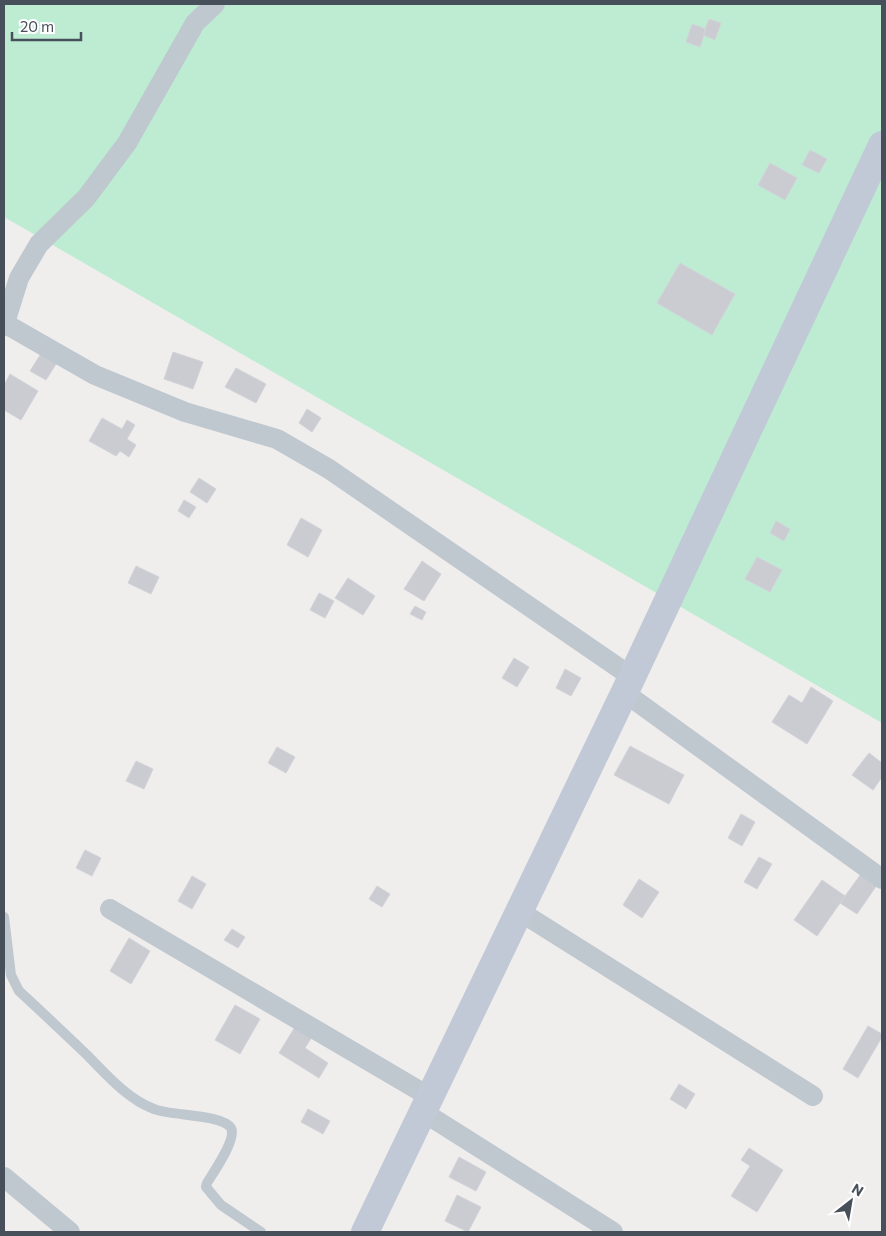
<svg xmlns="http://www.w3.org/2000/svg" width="886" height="1236" font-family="Commissioner,sans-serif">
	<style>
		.green { fill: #bdecd3 }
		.building { fill: #caccd2; stroke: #d2d3d9 }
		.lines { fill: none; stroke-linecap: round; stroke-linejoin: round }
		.lane { stroke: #bfc7cf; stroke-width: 10 }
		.street { stroke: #bfc7cf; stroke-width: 20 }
		.secondary { stroke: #c1c9d6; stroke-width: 28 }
	</style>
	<rect width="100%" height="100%" fill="#f0eeed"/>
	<!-- green -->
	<path class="green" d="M4,4H882V723L4,217Z"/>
	<!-- building -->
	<path class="building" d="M709,19L721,23L715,40L703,35Z
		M692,24L706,29L700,47L686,42Z
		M810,150L827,159L819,173L802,165Z
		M770,163L797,178L785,200L758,185Z
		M680,263L735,294L712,335L657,303Z
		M42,352L58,361L46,380L30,371Z
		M173,352L203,362L193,389L164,379Z
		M236,368L266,384L256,403L225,387Z
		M10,374L38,391L21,420L4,410V385Z
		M307,409L321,418L312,432L299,423Z
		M102,418L122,429L127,420L135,425L127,439L136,445L129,457L120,451L116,456L89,441Z
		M199,478L216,489L207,503L190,492Z
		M184,500L196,507L189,518L178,511Z
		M301,518L322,530L308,557L287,545Z
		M776,521L790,529L784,541L770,533Z
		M757,557L782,570L770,592L745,579Z
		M422,561L441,574L424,601L404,589Z
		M136,566L159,577L151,594L128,583Z
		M348,578L375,596L363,615L335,598Z
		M319,593L334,601L325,618L310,610Z
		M415,606L426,612L422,620L410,614Z
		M514,658L529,667L517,687L502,678Z
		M565,669L581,678L571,696L556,688Z
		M811,687L833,701L807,744L772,722L789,695L802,703Z
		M630,746L684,775L669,804L614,775Z
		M277,747L295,757L286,773L268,763Z
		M869,753L882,763V777L873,790L852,775Z
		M136,761L153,769L144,789L126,781Z
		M741,814L755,822L742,846L728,838Z
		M85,850L101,858L92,876L76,868Z
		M759,857L772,864L757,889L744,882Z
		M861,874L877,885L857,914L840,903Z
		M192,876L206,884L192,909L178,901Z
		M639,879L659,892L642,918L623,905Z
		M822,880L845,896L817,936L794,920Z
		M377,886L390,894L382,907L369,899Z
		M232,929L245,937L238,948L224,940Z
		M129,938L150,951L131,984L110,971Z
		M235,1005L260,1019L240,1054L215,1040Z
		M868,1026L882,1034V1037L858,1078L843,1069Z
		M295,1027L312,1037L305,1048L328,1063L319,1078L279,1053Z
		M679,1084L695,1094L686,1109L670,1099Z
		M308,1109L330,1121L323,1134L301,1122Z
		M749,1148L783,1170L757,1212L731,1196L750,1166L741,1160Z
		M459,1157L486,1172L476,1191L449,1177Z
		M457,1195L481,1207L468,1232L445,1221Z"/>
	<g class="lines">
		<!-- lane -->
		<path class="lane" d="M4,917L11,975L19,991C42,1012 64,1033 86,1054C106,1074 127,1099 154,1109C171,1116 222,1114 231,1128C237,1139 213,1173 207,1183L206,1187L221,1205L261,1232"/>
		<!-- street -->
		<path class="street" d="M4,323L95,375L185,412L277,439L329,469L632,677
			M4,326L19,278L39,244L86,198L127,143L195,23L215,4
			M625,693L882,879
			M110,909L430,1097
			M519,911L813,1096
			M423,1112L613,1232
			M4,1177L70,1232"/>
		<!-- secondary -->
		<path class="secondary" d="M365,1232L632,677L882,145"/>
	</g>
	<!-- border -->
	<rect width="886" height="1236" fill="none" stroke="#474f5a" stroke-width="10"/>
	<!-- north arrow -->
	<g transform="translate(851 1201) rotate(31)" stroke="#ffffff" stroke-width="4" paint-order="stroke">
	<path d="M0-4L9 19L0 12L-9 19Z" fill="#474f5a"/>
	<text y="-8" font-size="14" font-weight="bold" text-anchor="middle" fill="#474f5a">N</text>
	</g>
	<!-- scale -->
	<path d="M12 32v8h69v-8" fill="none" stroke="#474f5a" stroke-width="2.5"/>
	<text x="20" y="32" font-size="15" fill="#474f5a" stroke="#ffffff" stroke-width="4" paint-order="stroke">20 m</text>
</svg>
